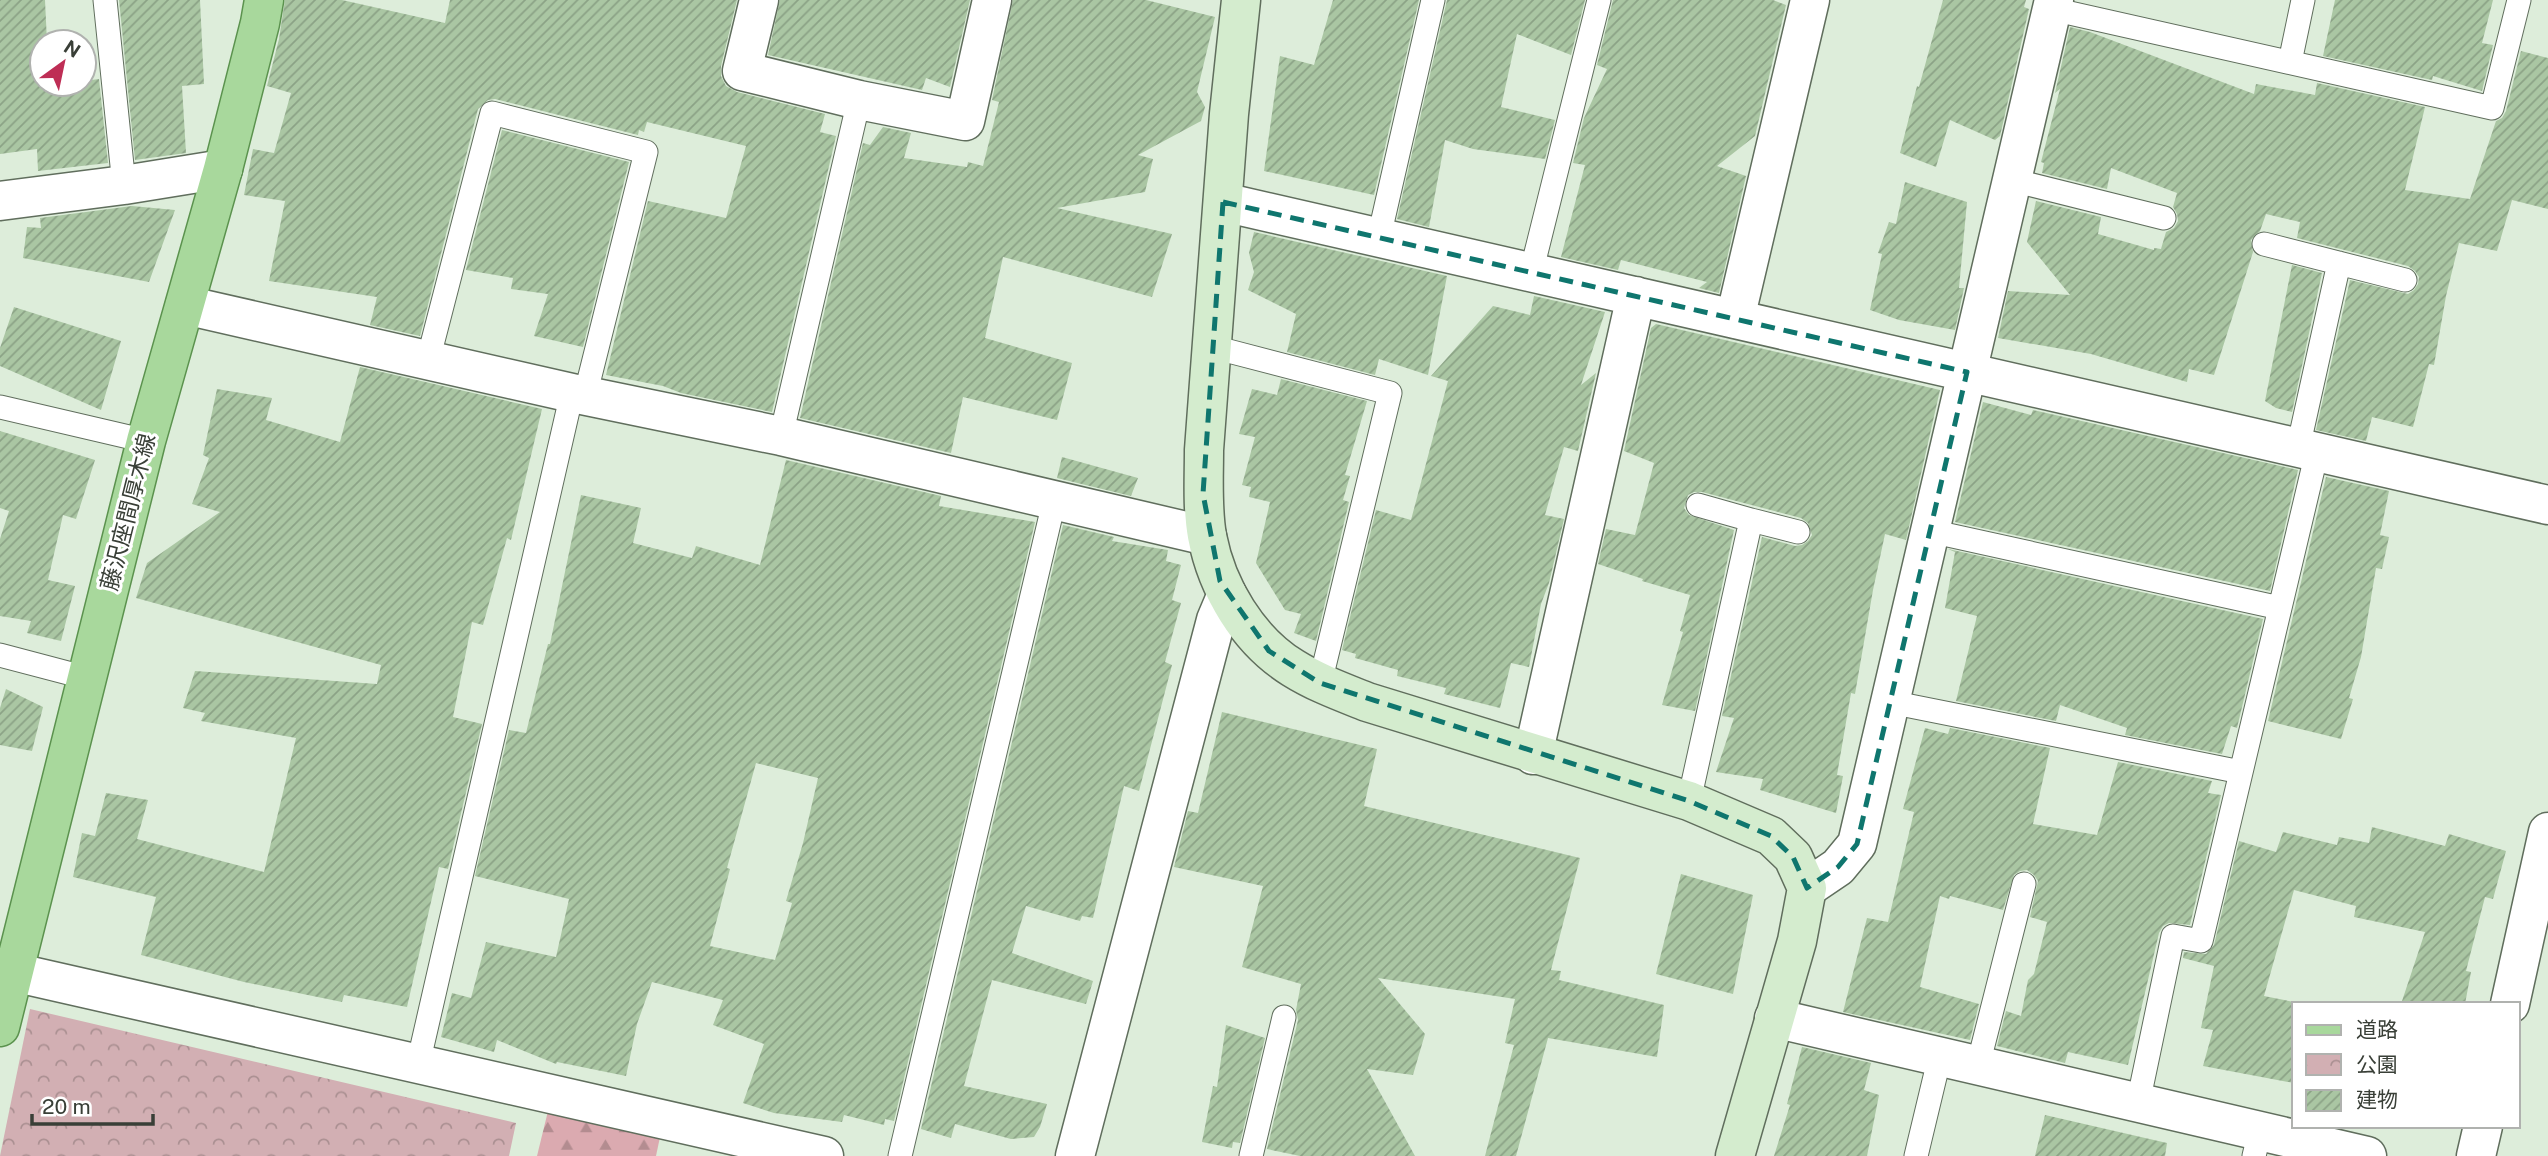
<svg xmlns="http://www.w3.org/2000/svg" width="2548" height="1156" font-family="'Public Sans','Noto Sans JP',sans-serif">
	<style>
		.forest { fill: url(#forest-firs) }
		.park { fill: url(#park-crowns) }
		.building { fill: url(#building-hatch); fill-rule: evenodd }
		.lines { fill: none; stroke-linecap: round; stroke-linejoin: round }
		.lane-casing { stroke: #606e5d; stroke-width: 25 }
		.street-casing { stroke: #606e5d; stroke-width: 41 }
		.secondary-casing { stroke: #606e5d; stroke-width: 41 }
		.primary-casing { stroke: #5b924e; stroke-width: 41 }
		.lane { stroke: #fff; stroke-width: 23 }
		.street { stroke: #fff; stroke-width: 38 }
		.secondary { stroke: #d4ecce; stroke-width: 38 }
		.primary { stroke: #a8d89c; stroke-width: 38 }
		.marked { fill: none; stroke: #0f766e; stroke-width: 5; stroke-dasharray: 14 9; stroke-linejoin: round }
		.labels { text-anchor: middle; stroke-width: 6; stroke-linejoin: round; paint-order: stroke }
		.street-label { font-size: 23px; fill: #393f37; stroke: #fff }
	</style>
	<defs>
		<pattern id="forest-firs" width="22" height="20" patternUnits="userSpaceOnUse" patternTransform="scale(1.75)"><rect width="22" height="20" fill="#dbaab0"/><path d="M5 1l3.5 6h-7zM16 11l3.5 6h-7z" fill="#b38c90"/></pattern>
		<pattern id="park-crowns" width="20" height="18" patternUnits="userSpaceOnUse" patternTransform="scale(1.75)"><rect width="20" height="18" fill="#d2afb3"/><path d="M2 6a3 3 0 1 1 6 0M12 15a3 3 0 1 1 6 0" fill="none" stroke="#ab9092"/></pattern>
		<pattern id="building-hatch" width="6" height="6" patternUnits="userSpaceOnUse" patternTransform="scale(1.75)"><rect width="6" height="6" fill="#aac6a3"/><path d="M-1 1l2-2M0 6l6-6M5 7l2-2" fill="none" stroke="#8ba286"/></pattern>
	</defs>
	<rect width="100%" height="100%" fill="#ddedda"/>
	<!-- forest -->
	<path class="forest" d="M548,1111L660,1137L656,1156H537Z"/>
	<!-- park -->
	<path class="park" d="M30,1009L516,1123L509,1156H0Z"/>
	<!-- building -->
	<path class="building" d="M0,0H45L47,42H42V84H84V81L99,79L108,163L38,171L37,149L0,154Z
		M119,0H200L204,84L182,86L186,153L135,160Z
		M285,0H342L445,23L450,0H737L721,66V76L726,86L737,92L825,114L820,132L836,136L772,412L681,393L663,386L606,375L648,201L726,218L746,146L647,122L644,132L639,130L638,135L495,99L488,100L478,109L420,336L370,325L377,297L269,281L285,201L244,195L253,149L274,153L291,93L267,86L279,39Z
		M780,0H970L950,87L926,78L922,90L768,55Z
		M1013,0H1146L1215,17L1197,92L1205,107L1201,121L1138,155L1153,159L1145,192L1057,208L1172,234L1152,297L1003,257L985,338L1072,363L1057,420L963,397L951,453L800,418L863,143L870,145L883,127L911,133L904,158L967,167L968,162L983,166L999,102L992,100Z
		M1333,0H1419L1374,195L1264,171L1280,56L1314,65Z
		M1447,0H1585L1571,55L1517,34L1501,107L1555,120L1545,159L1473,149L1445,140L1429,227L1397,219Z
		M1613,0H1773L1786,5L1755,136L1717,166L1746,176L1719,293L1699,288L1707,282L1621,260L1618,270L1561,257L1585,165L1573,163L1584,118L1607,69L1597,65Z
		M1943,0H2026L2024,7L2029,9L2000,136L1995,140L1950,120L1936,167L1900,153L1917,86L1919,87Z
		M2335,0H2493L2482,43L2493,45L2482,91L2433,76L2432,80L2323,56Z
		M2070,27L2090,32L2254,94L2256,84L2315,95L2317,83L2425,107L2405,190L2470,199L2496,121L2502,118L2506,111L2521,51L2548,58V209L2512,200L2497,251L2459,243L2446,296L2434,365L2429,364L2413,427L2372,417L2366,441L2316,430L2350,280L2408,294L2414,290L2418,284L2419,277L2415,271L2408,266L2297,238L2300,222L2266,214L2260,231L2251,240L2253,252L2214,375L2189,369L2187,382L2091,354L1998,338L2008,291L2070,295L2027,242L2036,201L2101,217L2098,234L2154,250V248L2161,249L2166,232L2174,228L2178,221L2177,214L2173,207L2177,193L2111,168L2107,189L2042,173L2044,163L2041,162L2060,89L2055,93Z
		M502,130L629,162L583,347L534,336L548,294L511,289L513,278L466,270Z
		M1905,182L1967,202L1959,288H1964L1955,330L1899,320L1870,310L1882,254L1878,253L1889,222L1896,224Z
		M132,206L175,210L149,282L23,258L27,227L41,228L40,218Z
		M1254,232L1447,276L1428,375L1379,359L1375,375L1287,352L1296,314L1248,290L1254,272L1249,253Z
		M2292,265L2322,273L2292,412L2276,408L2265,401Z
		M1534,296L1605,312L1581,385L1596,373L1578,451L1564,447L1545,515L1564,519L1549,583L1541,604L1529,667L1511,663L1500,708L1444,694L1446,688L1397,676L1398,670L1355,658L1356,654L1342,650L1376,510L1411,520L1448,381L1431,376L1493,306L1530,315Z
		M14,307L121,341L101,410L0,366V348Z
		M1656,324L1940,390L1906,540L1885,534L1873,590L1855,694L1851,693L1837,775L1843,776L1836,813L1760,790L1763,779L1716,772L1734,718L1722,716L1762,537L1795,546L1802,545L1808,541L1812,535L1808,523L1801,518L1702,492H1694L1688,495L1684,508L1689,515L1734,530L1695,711L1662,705L1683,632L1680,631L1690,595L1642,581L1643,579L1598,564L1606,529L1635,535L1654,463L1624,451L1651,328Z
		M360,367L542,409L511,540L507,538L483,625L472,622L453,717L482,724L448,869L439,867L407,1007L344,995L342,1002L244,982L141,955L156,897L73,877L82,833L95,836L106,793L148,800L137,839L264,872L296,738L201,721L205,713L183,708L195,671L377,684L381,665L136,598L147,563L220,512L192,504L209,458L203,455L217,389L272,398L266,420L340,442Z
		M1281,379L1367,401L1345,475L1350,476L1343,500L1349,502L1316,641L1294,633L1301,614L1285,610L1256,563L1270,502L1249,497L1251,487L1242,485L1255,437L1239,434L1252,389L1277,395Z
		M1983,402L2031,415L2033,410L2298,470L2270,591L1955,522Z
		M0,431L95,460L76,519L63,515L48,580L75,586L61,641L27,633L31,621L0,616V539L9,511L0,508Z
		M1062,457L1138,478L1131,496L1057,478Z
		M786,460L941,496L939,506L1035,522L894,1121L885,1119L884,1125L844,1115L842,1122L774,1113L743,1103L764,1044L713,1025L723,1000L652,982L637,1024L626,1076L557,1062L556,1064L497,1040L494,1052L441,1037L452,993L471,998L486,942L556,957L569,899L475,876L509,730L526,733L548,644H550L581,495L641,508L633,543L692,558L696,546L760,565ZM756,763L818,778L803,843L786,901L792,903L775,960L710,946L730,869L727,868Z
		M2326,477L2389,491L2380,535L2389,537L2382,569L2376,568L2361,657L2349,698L2353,699L2341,739L2268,721Z
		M1063,525L1114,537L1112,541L1168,550L1166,561L1181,565L1172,600L1181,603L1165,662L1172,665L1139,791L1124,786L1093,918L1082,916L1080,921L1026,906L1012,953L1093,981L1086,1004L992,980L964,1086L1047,1104L1040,1127L1034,1137L1011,1139L955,1124L951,1138L921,1129Z
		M1948,549L2263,619L2237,728L2231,726L2222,754L2125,735L2127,728L2060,705L2056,721L1956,701L1977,616L1945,608L1955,552Z
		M6,689L43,707L32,751L0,745V708Z
		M1222,712L1377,749L1364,806L1580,858L1551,970L1561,971L1559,980L1664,1005L1657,1057L1548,1038L1516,1156H1485L1514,1045L1505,1043L1515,999L1378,978L1425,1034L1413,1075L1367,1069L1415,1156H1300L1267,1149L1298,1020L1296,1010L1301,984L1242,967L1263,886L1174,867L1188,811L1198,813Z
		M1925,728L1948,734L1950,728L2050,748L2033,824L2097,835L2118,762L2212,781L2208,793L2221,795L2190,925L2169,923L2163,926L2159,933L2128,1065L2068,1052L2065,1063L1997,1046L2006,1011L2021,1016L2028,980L2034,974L2047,922L2030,917L2038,881L2034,875L2027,870L2020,871L2014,875L2003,910L1950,896L1949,899L1940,896L1920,987L1979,1004L1970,1040L1843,1012L1867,918L1888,922L1914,812L1903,809Z
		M2372,827L2445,846L2449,834L2506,851L2493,899L2485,897L2466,971L2471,972L2465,1004H2401L2425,932L2354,917L2356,906L2294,890L2264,996L2294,1002V1083L2203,1066L2213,1030L2201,1028L2214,966L2183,958L2184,952L2206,954L2214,945L2239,841L2276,852L2283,832L2337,845L2339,837L2369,843Z
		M1681,874L1753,895L1733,994L1656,974Z
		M1226,1025L1265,1038L1240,1143L1233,1142L1232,1148L1202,1142L1213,1086L1217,1087Z
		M1802,1047L1871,1063L1864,1090L1879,1095L1867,1156H1774L1790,1105L1787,1104Z
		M2045,1115L2167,1143L2165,1156H2035Z"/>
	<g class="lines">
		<defs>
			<path id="lane" d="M105,0L124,185
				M2052,9L2492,108L2519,0
				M2290,62L2303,0
				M2012,180L2164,218
				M1379,237L1433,0
				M2264,244L2405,280
				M1531,273L1599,0
				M1213,347L1390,393L1320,683
				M428,360L492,113L646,152L585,396
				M0,407L146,441
				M781,436L859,100
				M2298,448L2339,263
				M1751,520L1798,532
				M1930,531L2280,608
				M0,655L87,678
				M1890,702L2241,772
				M1689,801L1751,520L1698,505
				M418,1064L572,393
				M1978,1065L2024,884
				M2138,1103L2173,936L2201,941L2317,452
				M900,1156L1054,502
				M1251,1156L1284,1017
				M1916,1156L1940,1056
				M2254,1156L2260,1131"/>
			<path id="street" d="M759,0L742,71L859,100L965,121L992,0
				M0,201L124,185L223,169
				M1223,202L2548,505
				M185,305L572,393L781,436L1207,536
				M1735,319L1810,0
				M1533,755L1636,296
				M1807,888L1838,867L1857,844L2054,0
				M13,972L824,1156
				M2510,1004L2548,832
				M1774,1018L2367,1156
				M1075,1156L1216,620L1227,594
				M2476,1156L2483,1126"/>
			<path id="secondary" d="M1241,0L1229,114L1204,450C1204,478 1202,508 1207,536C1217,588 1248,640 1293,668C1317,683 1342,692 1367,702L1689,801L1771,836L1793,857L1807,888L1797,941L1735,1156"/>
			<path id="primary" d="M0,1027L146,441L223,169L260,23L264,0"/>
		</defs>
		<!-- lane casing -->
		<use href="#lane" class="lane-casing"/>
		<!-- street casing -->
		<use href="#street" class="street-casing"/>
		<!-- secondary casing -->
		<use href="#secondary" class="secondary-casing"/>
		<!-- primary casing -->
		<use href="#primary" class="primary-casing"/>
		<!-- lane -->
		<use href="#lane" class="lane"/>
		<!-- street -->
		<use href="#street" class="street"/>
		<!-- secondary -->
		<use href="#secondary" class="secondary"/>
		<!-- primary -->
		<use href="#primary" class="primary"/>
	</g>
	<!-- marked area -->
	<path class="marked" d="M1223,202L1967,372L1857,844L1838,867L1807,888L1793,857L1771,836L1689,801L1320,683L1269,651L1220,581L1203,494Z"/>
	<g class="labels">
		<!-- street labels -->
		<g class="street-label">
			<text transform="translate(128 512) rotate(-76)" y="8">藤沢座間厚木線</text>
		</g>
	</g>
	<!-- legend -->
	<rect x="2292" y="1002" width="228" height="126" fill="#ffffff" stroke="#b0b2af" stroke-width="2"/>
	<rect x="2306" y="1025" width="35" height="10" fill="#a8d89c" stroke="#b0b2af" stroke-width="2"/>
	<text x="2356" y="1037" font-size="21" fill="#393f37">道路</text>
	<rect x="2306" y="1054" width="35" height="21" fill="url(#park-crowns)" stroke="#b0b2af" stroke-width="2"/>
	<text x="2356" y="1072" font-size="21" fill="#393f37">公園</text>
	<rect x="2306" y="1090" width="35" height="21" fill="url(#building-hatch)" stroke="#b0b2af" stroke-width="2"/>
	<text x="2356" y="1107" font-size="21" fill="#393f37">建物</text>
	<!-- north arrow -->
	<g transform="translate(63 63) rotate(33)"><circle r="33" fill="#ffffff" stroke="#b0b2af" stroke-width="2"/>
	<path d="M0-5L12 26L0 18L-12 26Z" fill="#be2e55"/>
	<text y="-10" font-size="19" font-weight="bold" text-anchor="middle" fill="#393f37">N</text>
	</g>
	<!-- scale -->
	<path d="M32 1114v10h121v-10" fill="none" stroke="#393f37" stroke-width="3.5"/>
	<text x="42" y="1114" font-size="21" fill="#393f37" stroke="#ffffff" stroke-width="5" paint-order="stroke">20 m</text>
</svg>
